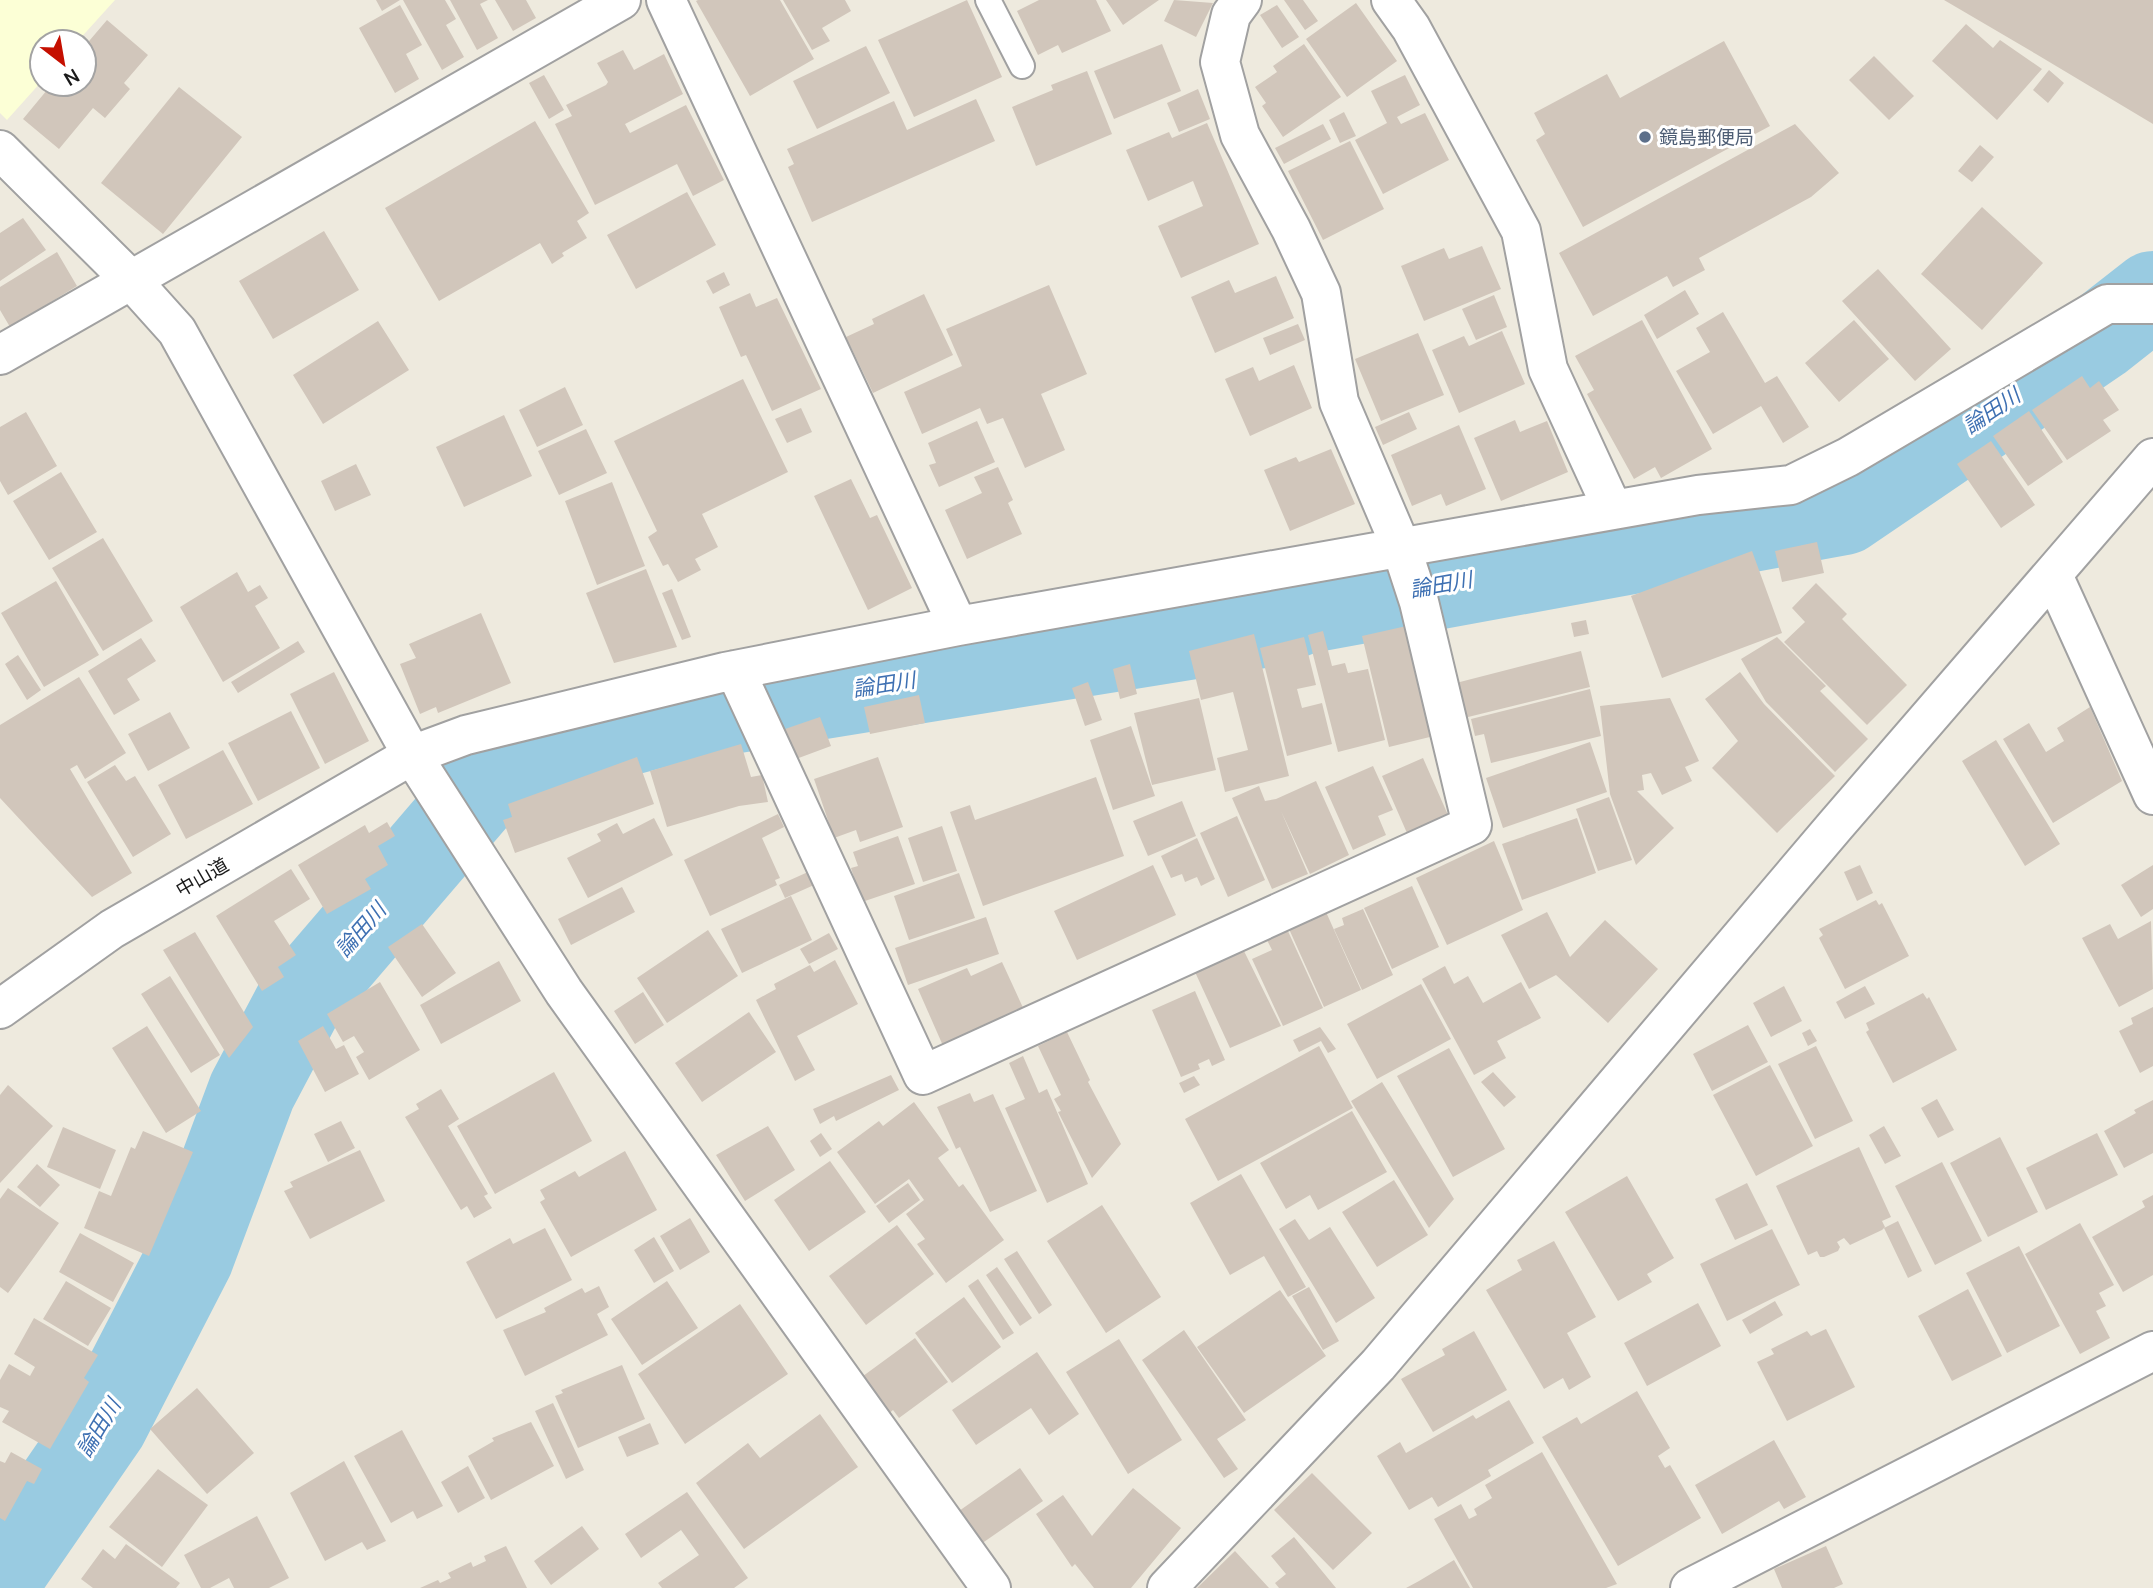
<svg xmlns="http://www.w3.org/2000/svg" width="2153" height="1588" font-family="Manrope,'Noto Sans JP',sans-serif">
	<style>
		.education { fill: #fcffd6 }
		.lines { fill: none; stroke-linecap: round; stroke-linejoin: round }
		.river { stroke: #99cbe1; stroke-width: 88 }
		.building { fill: #d1c6bb }
		.lane-casing { stroke: #a1a1a1; stroke-width: 28 }
		.street-casing { stroke: #a1a1a1; stroke-width: 42 }
		.lane { stroke: #fff; stroke-width: 24 }
		.street { stroke: #fff; stroke-width: 38 }
		.service-dot { fill: #5c6f8a; stroke: #fff; stroke-width: 2.5 }
		.labels { text-anchor: middle; stroke-width: 6; stroke-linejoin: round; paint-order: stroke }
		.service-label { font-size: 19px; fill: #4e5e75; stroke: #fff; text-anchor: start }
		.street-label { font-size: 19px; fill: #1a1a1a; stroke: #fff }
		.water-label { font-size: 21px; font-style: italic; fill: #3e70b2; stroke: #fff }
	</style>
	<rect width="100%" height="100%" fill="#eeeade"/>
	<!-- education -->
	<path class="education" d="M0,0H115L77,42H42V81L7,120L0,113Z"/>
	<g class="lines">
		<!-- river -->
		<path class="river" d="M0,1575L104,1424L190,1257L252,1091L299,1002L503,764L519,765L566,748L675,719L1274,622L1304,610L1844,511L2098,338L2153,295"/>
	</g>
	<!-- building -->
	<path class="building" d="M376,0H400L382,11Z
		M403,0H445L456,19L446,25L464,57L442,70Z
		M450,0H488L480,4L498,38L477,50Z
		M495,0H526L536,18L513,31Z
		M698,0H780L814,59L750,96L696,1Z
		M783,0H845L851,11L822,28L830,41L812,50Z
		M967,0L1002,77L914,117L878,40Z
		M1039,0H1096L1111,31L1062,53L1058,45L1038,55L1017,11Z
		M1106,0H1159L1123,25Z
		M1174,0L1213,3L1196,37L1164,21Z
		M1284,0H1303L1318,21L1305,30Z
		M1944,0H2153V124L2036,54Z
		M1356,3L1397,61L1347,97L1306,39Z
		M400,5L422,45L406,54L419,79L395,93L359,28Z
		M1277,5L1299,37L1282,48L1260,15Z
		M107,20L148,55L124,83L130,89L105,118L93,108L59,149L23,119L52,84H84V47Z
		M1966,24L1993,48L2000,40L2042,69L1997,120L1932,61Z
		M1724,41L1770,126L1583,227L1536,140L1545,134L1534,113L1607,74L1620,98Z
		M1162,44L1181,91L1114,119L1094,71Z
		M1304,44L1341,97L1283,137L1262,106L1266,103L1255,87L1277,72L1273,66Z
		M866,46L890,93L817,129L793,81Z
		M623,50L634,70L664,54L683,94L625,124L630,133L686,105L724,180L693,196L677,164L595,205L555,124L572,116L566,105L606,85L608,82L597,63Z
		M1874,56L1914,96L1889,120L1849,80Z
		M2049,70L2064,83L2048,103L2033,90Z
		M1087,71L1112,134L1036,166L1012,107L1053,90L1051,85Z
		M544,75L564,110L549,119L529,83Z
		M1405,75L1420,105L1397,117L1401,124L1425,113L1449,160L1383,194L1355,140L1387,123L1371,91Z
		M179,87L242,137L163,234L101,183Z
		M1198,89L1210,119L1179,132L1167,103Z
		M976,99L995,141L812,222L788,167L794,164L787,149L894,101L907,130Z
		M1344,112L1356,136L1340,143L1329,120Z
		M535,121L589,213L577,221L587,238L562,253L564,256L552,264L540,243L439,301L385,208Z
		M1207,123L1259,244L1181,278L1158,226L1203,206L1193,181L1148,201L1126,150L1169,132L1172,138Z
		M1323,124L1331,139L1284,164L1275,148Z
		M1795,124L1839,173L1811,197L1699,258L1705,270L1673,287L1667,276L1593,316L1559,253Z
		M1350,141L1384,209L1323,240L1288,171Z
		M1980,145L1994,157L1972,182L1958,171Z
		M687,192L716,245L636,289L607,235Z
		M1982,207L2043,263L1982,330L1921,274Z
		M23,218L46,250L0,281V233Z
		M324,231L359,290L273,339L239,281Z
		M1482,246L1501,289L1424,321L1401,266L1444,248L1449,259Z
		M57,252L77,286L10,327L0,310V287Z
		M1878,269L1951,349L1915,381L1842,301Z
		M724,272L730,285L713,294L706,281Z
		M1276,276L1294,318L1215,353L1191,297L1229,280L1235,293Z
		M1049,285L1087,374L1041,394L1065,450L1025,468L1003,418L987,424L980,408L922,434L904,392L962,366L946,329Z
		M1685,290L1699,314L1657,339L1644,315Z
		M750,293L756,307L777,298L821,389L772,411L746,355L741,357L719,307Z
		M924,294L953,355L873,393L846,337L874,324L872,319Z
		M1494,295L1507,327L1476,340L1462,309Z
		M1723,312L1765,383L1777,376L1809,427L1783,443L1761,406L1713,434L1676,371L1710,352L1696,328Z
		M1642,320L1712,449L1661,478L1655,467L1634,479L1587,394L1594,390L1575,356Z
		M1854,320L1889,359L1839,402L1805,363Z
		M378,321L409,370L323,424L293,375Z
		M1298,324L1305,340L1270,355L1263,338Z
		M1502,331L1525,384L1459,413L1432,350L1464,336L1469,346Z
		M1418,333L1444,395L1381,421L1355,359Z
		M1294,365L1312,408L1250,436L1225,379L1253,367L1259,381Z
		M2082,376L2090,388L2099,381L2119,410L2103,420L2111,431L2067,460L2032,410Z
		M743,379L788,472L702,514L718,547L695,559L701,570L678,582L668,564L663,566L648,537L657,531L614,441Z
		M565,387L583,425L537,447L519,410Z
		M801,408L812,432L787,443L775,419Z
		M2029,411L2063,462L2028,486L1993,436Z
		M26,412L57,466L8,495L0,481V427Z
		M1409,412L1417,429L1383,445L1375,427Z
		M504,415L532,476L464,507L436,447Z
		M1515,420L1520,432L1547,421L1568,472L1501,501L1474,438Z
		M977,421L995,462L939,487L929,465L936,463L928,443Z
		M1459,425L1486,489L1446,506L1441,494L1412,506L1391,455Z
		M586,429L607,473L559,495L538,451Z
		M1991,441L2035,505L2001,528L1957,464Z
		M1331,449L1355,504L1290,531L1264,470L1296,457L1299,462Z
		M356,464L371,495L335,511L321,481Z
		M998,467L1013,500L1008,503L1022,534L967,559L945,510L982,493L974,477Z
		M61,472L97,532L49,560L13,501Z
		M851,479L870,518L877,515L912,588L868,610L814,496Z
		M612,482L645,566L597,585L565,501Z
		M103,538L153,621L103,651L52,568Z
		M1817,542L1824,573L1782,582L1775,551Z
		M1752,551L1782,633L1662,678L1631,596Z
		M646,569L677,647L614,663L586,593Z
		M237,572L248,592L260,585L268,598L255,606L280,648L223,682L180,607Z
		M56,581L99,655L44,687L1,613Z
		M1816,583L1847,614L1842,619L1907,685L1867,725L1784,642L1805,622L1792,608Z
		M672,589L691,637L682,640L662,593Z
		M481,613L511,683L438,713L436,707L420,714L400,664L416,658L409,644Z
		M1586,620L1589,634L1574,637L1571,623Z
		M1411,625L1438,735L1389,747L1362,636Z
		M1323,631L1332,666L1345,663L1348,673L1368,669L1385,740L1338,752L1308,635Z
		M1254,634L1289,776L1225,792L1217,758L1248,750L1233,692L1201,700L1189,651Z
		M1304,637L1316,685L1297,689L1302,708L1322,703L1332,744L1287,756L1260,648Z
		M1777,637L1826,686L1820,691L1868,739L1835,772L1766,702L1741,659Z
		M141,638L156,661L127,679L140,700L114,715L88,671Z
		M298,641L305,652L238,693L231,682Z
		M1581,651L1590,687L1464,718L1456,683Z
		M18,655L41,690L27,700L5,664Z
		M1130,664L1137,694L1120,699L1113,669Z
		M334,672L369,741L325,764L290,694Z
		M1740,672L1764,704L1835,776L1777,833L1712,768L1738,741L1705,699Z
		M79,677L126,753L85,779L77,765L70,769L132,873L92,897L0,798V725Z
		M1088,682L1102,720L1085,726L1072,688Z
		M1590,689L1601,736L1491,763L1484,734L1475,736L1471,719Z
		M919,695L925,723L870,734L864,707Z
		M1199,698L1216,770L1152,785L1134,713Z
		M1670,698L1699,761L1685,767L1692,781L1662,795L1651,773L1642,775L1644,790L1637,791L1674,828L1636,865L1610,794L1600,706Z
		M2090,707L2122,781L2053,823L2003,739L2029,723L2046,752L2064,741L2057,728Z
		M291,711L320,768L258,801L228,743Z
		M170,712L190,748L148,771L128,734Z
		M820,717L831,746L796,759L785,729Z
		M1131,726L1155,796L1113,810L1090,740Z
		M1996,740L2060,844L2025,866L1962,761Z
		M1590,742L1607,792L1503,828L1486,778Z
		M741,744L751,777L762,775L768,802L739,806L667,827L650,771Z
		M223,750L253,804L186,839L158,785Z
		M637,757L654,804L515,853L503,820L512,817L508,804Z
		M878,757L903,827L860,842L856,830L834,838L814,779Z
		M1423,758L1448,815L1407,833L1382,776Z
		M115,765L126,781L135,776L171,834L133,857L87,782Z
		M1373,766L1393,810L1378,816L1386,835L1353,850L1325,787Z
		M1096,777L1124,856L983,906L950,812L970,805L975,820Z
		M1316,781L1349,855L1310,874L1281,811L1308,874L1272,889L1232,798L1259,786L1265,801L1276,799Z
		M1609,797L1632,860L1598,871L1576,809Z
		M1182,801L1196,836L1148,856L1133,821Z
		M778,814L784,827L762,838L780,878L775,880L777,885L710,916L684,860Z
		M1237,816L1265,880L1228,897L1200,833Z
		M654,818L673,855L588,898L567,858L601,841L597,834L617,823L623,834Z
		M1577,818L1596,873L1522,900L1502,844Z
		M387,822L395,836L378,846L388,865L365,879L371,889L327,914L298,865L365,825L369,833Z
		M942,826L957,871L923,882L908,838Z
		M898,836L915,884L862,902L851,868L858,866L853,852Z
		M1197,838L1215,879L1201,886L1197,877L1185,882L1182,874L1171,878L1161,856Z
		M1494,841L1523,910L1447,945L1416,878Z
		M1153,865L1176,915L1077,960L1054,911Z
		M1860,865L1873,893L1857,901L1844,872Z
		M2153,865V909L2141,917L2121,885Z
		M291,869L310,899L274,921L296,955L278,967L284,977L262,991L216,916Z
		M808,872L814,885L785,898L779,885Z
		M959,873L975,918L909,940L894,896Z
		M1412,886L1439,947L1392,969L1364,908Z
		M622,887L635,912L571,945L558,919Z
		M791,896L812,940L742,973L721,929Z
		M1876,900L1879,905L1882,903L1909,956L1845,989L1819,938L1823,935L1819,929Z
		M1363,909L1393,975L1362,990L1334,929L1344,925L1342,918Z
		M1326,912L1361,990L1324,1007L1289,929Z
		M1547,912L1570,957L1605,920L1658,969L1608,1023L1556,975L1529,989L1501,935Z
		M986,917L999,954L908,985L895,948Z
		M2151,921L2153,989L2119,1007L2082,938L2110,924L2118,939Z
		M422,924L456,973L422,997L388,947Z
		M1287,929L1323,1008L1283,1026L1252,959L1272,950L1266,938Z
		M708,930L738,976L667,1023L637,978Z
		M195,932L253,1027L229,1058L163,950Z
		M829,933L838,949L809,964L800,949Z
		M1243,949L1281,1026L1230,1048L1195,972Z
		M835,960L858,1004L797,1036L815,1070L795,1081L756,1000L776,989L774,984L810,965L814,972Z
		M499,961L521,1001L441,1044L420,1005Z
		M1002,962L1025,1012L944,1048L918,989L967,968L971,976Z
		M1445,966L1454,984L1468,976L1483,1003L1521,982L1541,1018L1497,1041L1506,1058L1474,1075L1422,979Z
		M170,976L220,1055L191,1073L141,994Z
		M380,982L420,1050L369,1080L356,1057L364,1052L354,1036L343,1042L327,1014Z
		M1421,984L1451,1039L1377,1079L1347,1024Z
		M1784,986L1802,1021L1771,1037L1753,1003Z
		M1865,986L1875,1004L1845,1019L1836,1002Z
		M1195,991L1225,1060L1212,1066L1209,1059L1198,1064L1200,1069L1181,1077L1152,1010Z
		M643,992L664,1025L635,1044L614,1011Z
		M1923,993L1927,999L1929,997L1957,1050L1893,1083L1866,1032L1869,1030L1866,1023Z
		M2153,1007V1066L2140,1073L2119,1031L2133,1024L2131,1018Z
		M749,1012L776,1052L702,1102L675,1063Z
		M1748,1025L1768,1062L1712,1091L1693,1054Z
		M147,1026L201,1111L166,1133L112,1048Z
		M323,1026L336,1049L344,1045L359,1074L325,1092L298,1041Z
		M1320,1027L1336,1049L1328,1053L1321,1041L1299,1052L1293,1040Z
		M1810,1029L1817,1041L1808,1046L1802,1033Z
		M1067,1032L1090,1080L1088,1082L1121,1144L1092,1178L1058,1112L1061,1111L1054,1099L1061,1095L1038,1046Z
		M1319,1046L1353,1108L1218,1181L1185,1119Z
		M1816,1046L1853,1121L1815,1139L1778,1064Z
		M1449,1048L1505,1149L1453,1177L1397,1076Z
		M1023,1056L1039,1093L1047,1089L1088,1184L1047,1203L1005,1108L1025,1099L1009,1063Z
		M1770,1065L1813,1146L1756,1176L1713,1095Z
		M554,1072L592,1141L495,1194L457,1126Z
		M1493,1072L1516,1097L1504,1107L1481,1082Z
		M891,1075L899,1090L836,1121L834,1116L820,1124L813,1109Z
		M1194,1076L1200,1085L1184,1093L1179,1083Z
		M1382,1082L1454,1199L1429,1228L1351,1101Z
		M8,1085L53,1126L0,1183V1095Z
		M441,1089L459,1119L448,1126L488,1194L484,1196L492,1208L474,1218L467,1206L461,1210L405,1117L419,1109L416,1104Z
		M970,1093L974,1102L993,1094L1037,1191L990,1212L960,1147L956,1149L937,1107Z
		M1937,1099L1954,1130L1938,1138L1921,1108Z
		M2153,1100V1153L2124,1168L2104,1131L2136,1113L2134,1110Z
		M914,1102L949,1150L938,1158L959,1187L963,1184L1004,1240L946,1283L917,1244L925,1239L906,1214L924,1200L909,1179L875,1204L837,1152L879,1121L883,1126Z
		M1352,1111L1387,1172L1318,1210L1310,1195L1286,1209L1260,1163Z
		M341,1121L355,1148L328,1162L314,1134Z
		M768,1126L795,1170L745,1201L716,1155Z
		M1884,1126L1901,1156L1885,1164L1869,1135Z
		M63,1127L116,1150L100,1189L47,1167Z
		M143,1131L193,1152L149,1256L84,1228L99,1191L111,1196L131,1147L135,1149Z
		M821,1133L832,1149L820,1157L810,1141Z
		M2097,1133L2118,1175L2046,1210L2026,1168Z
		M2000,1137L2038,1212L1988,1237L1950,1163Z
		M1859,1147L1891,1217L1882,1221L1885,1227L1882,1230L1850,1245L1844,1238L1837,1242L1840,1247L1838,1251L1824,1257H1820L1817,1251L1808,1255L1776,1186Z
		M360,1150L385,1201L310,1239L284,1191L293,1187L290,1182Z
		M625,1151L657,1210L571,1257L540,1202L545,1199L540,1190L575,1171L579,1177Z
		M830,1161L866,1212L809,1251L774,1200Z
		M1942,1162L1982,1241L1935,1265L1895,1186Z
		M37,1164L60,1185L40,1207L17,1187Z
		M1241,1174L1306,1287L1288,1297L1264,1256L1230,1275L1190,1203Z
		M1627,1176L1674,1258L1647,1274L1652,1282L1618,1301L1565,1212Z
		M1394,1180L1428,1235L1377,1267L1342,1212Z
		M908,1183L920,1200L889,1223L876,1206Z
		M1747,1183L1768,1225L1735,1240L1715,1199Z
		M8,1188L59,1223L8,1293L0,1287V1199Z
		M2153,1195V1275L2123,1292L2092,1237L2145,1207L2142,1201Z
		M1102,1205L1161,1297L1106,1333L1047,1241Z
		M690,1218L710,1252L680,1270L660,1236Z
		M1295,1219L1309,1240L1330,1227L1375,1298L1336,1323L1279,1229Z
		M1898,1221L1922,1271L1908,1278L1884,1228Z
		M2080,1223L2114,1285L2099,1293L2106,1306L2096,1311L2110,1338L2080,1354L2025,1254Z
		M897,1225L934,1274L866,1325L829,1276Z
		M545,1228L572,1280L496,1319L466,1262L510,1238L513,1244Z
		M1772,1229L1800,1285L1727,1321L1700,1264Z
		M80,1233L134,1263L113,1302L59,1272Z
		M654,1237L674,1271L654,1283L634,1250Z
		M1554,1241L1596,1317L1567,1333L1591,1377L1569,1390L1563,1378L1544,1389L1486,1290L1522,1270L1517,1260Z
		M2019,1246L2060,1326L2007,1353L1966,1273Z
		M1017,1251L1052,1305L1039,1314L1004,1259Z
		M997,1267L1032,1318L1020,1326L986,1275Z
		M978,1279L1014,1333L1003,1340L968,1286Z
		M66,1281L111,1308L88,1346L43,1319Z
		M667,1281L698,1328L642,1365L611,1319Z
		M599,1286L609,1307L597,1314L608,1335L525,1376L503,1330L546,1312L544,1308L582,1288L585,1293Z
		M1309,1287L1339,1341L1323,1350L1292,1296Z
		M1968,1289L2002,1356L1952,1381L1918,1316Z
		M1280,1290L1326,1356L1244,1413L1197,1347Z
		M964,1297L1001,1347L952,1383L915,1333Z
		M1775,1301L1783,1315L1750,1334L1742,1320Z
		M1698,1303L1721,1346L1647,1386L1624,1343Z
		M740,1304L788,1374L685,1444L638,1374Z
		M34,1318L98,1355L84,1378L89,1382L50,1449L2,1422L9,1411L0,1407V1380L9,1364L30,1376L35,1367L14,1354Z
		M1826,1329L1855,1387L1787,1421L1757,1362L1774,1354L1771,1349L1807,1331L1811,1336Z
		M1184,1330L1246,1420L1217,1439L1238,1469L1224,1478L1142,1360Z
		M1474,1331L1507,1390L1433,1432L1401,1379L1445,1355L1442,1349Z
		M915,1338L948,1382L899,1418L893,1410L886,1416L859,1379Z
		M1119,1339L1182,1440L1128,1474L1066,1372Z
		M1037,1352L1079,1414L1049,1435L1031,1408L976,1445L952,1410Z
		M622,1365L645,1419L578,1448L555,1396L563,1393L561,1390Z
		M197,1388L254,1453L207,1494L150,1429Z
		M1637,1391L1670,1448L1658,1456L1665,1468L1670,1465L1701,1518L1618,1566L1542,1437L1577,1417L1581,1424Z
		M1509,1400L1534,1443L1488,1470L1491,1476L1438,1507L1432,1497L1409,1510L1377,1456L1400,1442L1406,1453L1473,1415L1476,1419Z
		M553,1403L584,1470L566,1479L535,1411Z
		M820,1414L858,1467L744,1549L696,1483L748,1443L760,1458Z
		M531,1422L554,1466L491,1500L468,1456L494,1441L492,1438Z
		M650,1423L659,1444L627,1457L618,1437Z
		M402,1430L443,1506L417,1519L413,1511L391,1523L354,1456Z
		M1774,1440L1806,1497L1784,1509L1779,1501L1722,1534L1695,1485Z
		M11,1452L42,1469L34,1484L27,1481L5,1521L0,1518V1461L5,1463Z
		M1542,1452L1617,1584L1606,1588H1473L1434,1519L1461,1504L1469,1519L1477,1515L1474,1509L1492,1498L1485,1485Z
		M344,1461L386,1541L367,1550L362,1542L325,1561L290,1493Z
		M468,1466L485,1498L458,1513L441,1482Z
		M1020,1468L1043,1501L981,1544L959,1511Z
		M158,1469L208,1505L162,1567L109,1527Z
		M1312,1473L1372,1533L1333,1570L1274,1510Z
		M1133,1488L1181,1528L1131,1588H1094L1075,1564L1072,1567L1036,1514L1063,1495L1092,1536Z
		M687,1492L748,1578L734,1588H662L658,1583L699,1555L681,1530L641,1558L625,1534Z
		M257,1516L289,1578L269,1588H234L229,1578L210,1588H201L184,1555Z
		M582,1526L599,1549L551,1585L534,1561Z
		M1294,1537L1336,1588H1279L1275,1583L1286,1574L1271,1556Z
		M126,1544L180,1583L176,1588H93L81,1579L103,1549L115,1559Z
		M506,1546L527,1588H420L438,1580L440,1583L451,1578L448,1573L471,1562L473,1567L486,1561L484,1556Z
		M1826,1546L1843,1584L1834,1588H1782L1774,1569Z
		M1235,1551L1269,1588H1197Z
		M1454,1560L1470,1588H1406L1419,1581Z"/>
	<g class="lines">
		<defs>
			<path id="lane" d="M988,0L1022,66"/>
			<path id="street" d="M666,0L958,626
				M1391,0L1411,28L1521,231L1548,369L1613,510
				M0,150L133,282L177,331L412,755L564,992L991,1588
				M0,355L621,0
				M2053,575L2153,795
				M735,670L923,1075L1472,825L1419,602L1401,547L1339,402L1321,293L1291,229L1240,135L1220,62L1231,15L1242,0
				M0,1009L112,929L412,755L466,735L725,672L958,626L1698,495L1791,485L1848,457L2107,304H2153
				M1167,1588L1378,1365L1835,826L2153,458
				M1690,1588L2153,1351"/>
		</defs>
		<!-- lane casing -->
		<use href="#lane" class="lane-casing"/>
		<!-- street casing -->
		<use href="#street" class="street-casing"/>
		<!-- lane -->
		<use href="#lane" class="lane"/>
		<!-- street -->
		<use href="#street" class="street"/>
	</g>
	<!-- markers -->
	<circle class="service-dot" cx="1645" cy="137" r="7"/>
	<g class="labels">
		<!-- service labels -->
		<g class="service-label">
			<text x="1659" y="144">鏡島郵便局</text>
		</g>
		<!-- street labels -->
		<g class="street-label">
			<text transform="translate(202 877) rotate(-30)" y="7">中山道</text>
		</g>
		<!-- water labels -->
		<g class="water-label">
			<text transform="translate(1992 411) rotate(-34)" y="7">論田川</text>
			<text transform="translate(1441 585) rotate(-10)" y="7">論田川</text>
			<text transform="translate(884 685) rotate(-9)" y="7">論田川</text>
			<text transform="translate(361 930) rotate(-49)" y="7">論田川</text>
			<text transform="translate(99 1428) rotate(-59)" y="7">論田川</text>
		</g>
	</g>
	<!-- north arrow -->
	<g transform="translate(63 63) rotate(149)"><circle r="33" fill="#ffffff" stroke="#a3a3a3" stroke-width="2"/>
	<path d="M0-5L12 26L0 18L-12 26Z" fill="#c50f00"/>
	<text y="-10" font-size="19" font-weight="bold" text-anchor="middle" fill="#1a1a1a">N</text>
	</g>
</svg>
